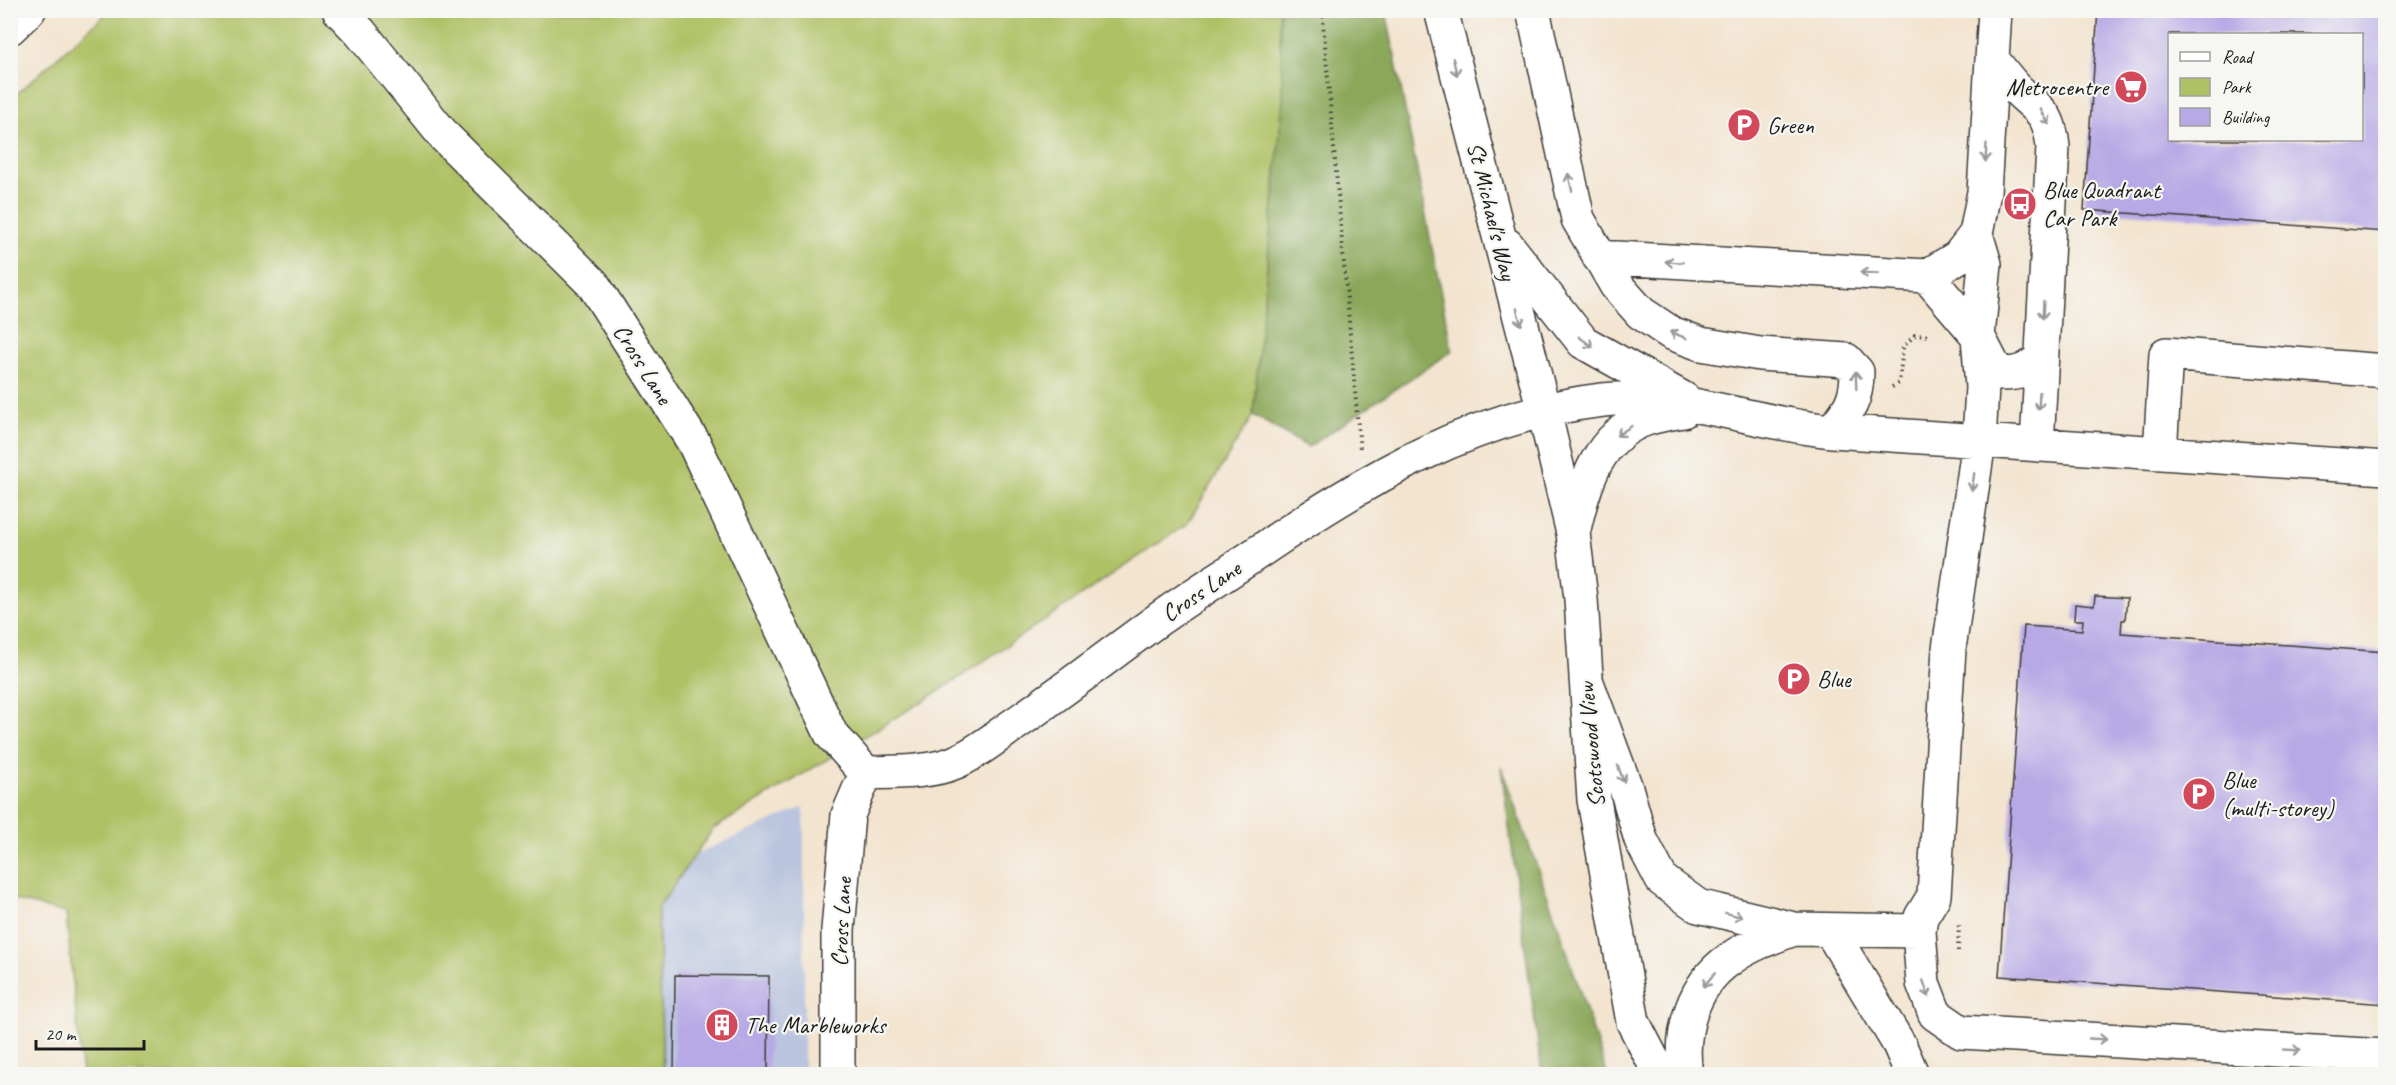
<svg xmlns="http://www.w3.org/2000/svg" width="2396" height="1085" font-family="Caveat,sans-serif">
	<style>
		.industrial { fill: #bac4de }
		.green { fill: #afc165; stroke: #666e40; stroke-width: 1.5 }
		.forest { fill: #8ba75a; stroke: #54623b; stroke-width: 1.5 }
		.building { fill: #b7a9e5; fill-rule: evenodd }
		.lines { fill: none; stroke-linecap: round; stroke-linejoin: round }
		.minor-casing { stroke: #3c3a37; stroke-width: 36 }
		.path { stroke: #3c3a37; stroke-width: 4; stroke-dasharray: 1.5 4.5; stroke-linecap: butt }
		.minor { stroke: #fff; stroke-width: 33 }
		.oneway { stroke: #999 }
		.labels { text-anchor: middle; stroke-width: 4.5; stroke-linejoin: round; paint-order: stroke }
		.poi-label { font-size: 24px; fill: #1c1c1c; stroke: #f6f6f2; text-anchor: start }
		.street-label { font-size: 24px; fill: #1c1c1c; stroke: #f6f6f2 }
	</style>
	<rect width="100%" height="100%" fill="#f6f6f2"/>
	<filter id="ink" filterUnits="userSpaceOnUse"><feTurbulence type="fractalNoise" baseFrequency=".0167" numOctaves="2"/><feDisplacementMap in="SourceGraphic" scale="12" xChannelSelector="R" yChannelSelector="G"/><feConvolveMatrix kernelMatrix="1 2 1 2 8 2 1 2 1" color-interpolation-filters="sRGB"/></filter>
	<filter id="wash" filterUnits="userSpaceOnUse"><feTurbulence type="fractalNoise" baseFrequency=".008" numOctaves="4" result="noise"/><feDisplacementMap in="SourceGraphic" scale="24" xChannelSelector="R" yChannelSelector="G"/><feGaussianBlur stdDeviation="1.35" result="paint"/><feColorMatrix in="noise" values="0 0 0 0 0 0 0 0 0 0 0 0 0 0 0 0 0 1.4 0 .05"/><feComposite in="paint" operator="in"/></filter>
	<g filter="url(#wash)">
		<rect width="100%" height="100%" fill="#f3e4cf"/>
		<!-- industrial -->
		<path class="industrial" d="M804,807V1074H312L635,881Z"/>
		<!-- green -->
		<path class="green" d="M109,11H1279L1283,100L1253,415L1187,524L936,693L713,829L658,908L663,1074H82L66,913L11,899L10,100Z"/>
		<!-- forest -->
		<path class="forest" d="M1279,11H1386L1452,351L1308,447L1253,415L1283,100Z
			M1501,767L1563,939L1607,1074H1542Z"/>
		<g id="blocks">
			<!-- building -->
			<path class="building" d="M2098,10H2386V232L2084,210ZM2170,34H2362V140H2170Z
				M2095,596L2127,598L2125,620H2122L2121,633L2386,652V1004L1999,976L2024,626L2082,630L2083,620H2074L2075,604L2094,606Z
				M675,975L769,976L768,1074H674Z"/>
		</g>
	</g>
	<g filter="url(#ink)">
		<use href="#blocks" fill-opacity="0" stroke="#3c3a37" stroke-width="1.5"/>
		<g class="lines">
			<defs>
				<path id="minor" d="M339,10L360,32L445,137L593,284L694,443L831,734L866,773
					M1441,10L1544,411L1573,533L1581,599L1594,800L1633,1022L1660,1074
					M1533,10L1578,219L1616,285L1641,313L1671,333L1701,344L1760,354L1846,360L1857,372C1857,400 1849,410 1832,431
					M10,28L29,10
					M1992,59C1999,68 2006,77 2013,85C2037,111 2049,108 2053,147L2037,445
					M1507,245L1583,342L1684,399
					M1599,257L1927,276L1958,257L1976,234L1984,192L1995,10
					M1927,276L1978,336L1993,365L2001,374C2020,374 2027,371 2041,358
					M2160,453L2166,354L2386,371
					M1574,529C1584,485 1598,435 1646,419C1658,415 1671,413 1683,411
					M1586,680L1626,788L1641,840L1662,880L1698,906L1794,929L1919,931L1921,917L1934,896L1949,649L1979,441L1982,387L1978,336L1985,264L1976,234
					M1830,930L1899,1044L1912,1074
					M1919,931L1923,983L1935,1014L1961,1032L2386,1056
					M838,1074V930L848,815L866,773C893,772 931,773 956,762C977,753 997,736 1015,724C1064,690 1111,654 1159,619C1191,596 1225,575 1257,553C1364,480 1472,415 1603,400C1679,392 1758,424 1832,431L2386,468
					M1686,1074C1679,1032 1693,984 1730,959C1749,945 1772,937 1794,929"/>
			</defs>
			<!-- minor casing -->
			<use href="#minor" class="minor-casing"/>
			<!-- path -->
			<path class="path" d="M1322,10L1360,449
				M1892,387L1899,383L1903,347L1915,335L1931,336
				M1958,951L1959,923"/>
			<!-- minor -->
			<use href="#minor" class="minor"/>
		</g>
		<!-- one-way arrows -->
		<defs><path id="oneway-shaft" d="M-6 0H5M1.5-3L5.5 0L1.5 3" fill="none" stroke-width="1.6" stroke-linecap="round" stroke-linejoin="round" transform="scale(1.5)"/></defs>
		<g class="oneway">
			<use href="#oneway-shaft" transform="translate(1455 67) rotate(76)"/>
			<use href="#oneway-shaft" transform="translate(2045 117) rotate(60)"/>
			<use href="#oneway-shaft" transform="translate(1986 153) rotate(93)"/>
			<use href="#oneway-shaft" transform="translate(1570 182) rotate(-103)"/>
			<use href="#oneway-shaft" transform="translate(1674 262) rotate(-177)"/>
			<use href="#oneway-shaft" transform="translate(1869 273) rotate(-177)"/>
			<use href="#oneway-shaft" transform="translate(2043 310) rotate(93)"/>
			<use href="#oneway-shaft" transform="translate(1519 317) rotate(75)"/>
			<use href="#oneway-shaft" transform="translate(1678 335) rotate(-158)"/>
			<use href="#oneway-shaft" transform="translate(1586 342) rotate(37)"/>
			<use href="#oneway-shaft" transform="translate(1856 380) rotate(-92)"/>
			<use href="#oneway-shaft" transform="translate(2039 401) rotate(93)"/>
			<use href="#oneway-shaft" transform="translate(1624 431) rotate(147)"/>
			<use href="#oneway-shaft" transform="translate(1973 482) rotate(98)"/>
			<use href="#oneway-shaft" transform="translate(1621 774) rotate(70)"/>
			<use href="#oneway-shaft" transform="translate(1734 915) rotate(14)"/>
			<use href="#oneway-shaft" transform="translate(1709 980) rotate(131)"/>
			<use href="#oneway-shaft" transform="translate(1926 989) rotate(72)"/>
			<use href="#oneway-shaft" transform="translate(2098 1039) rotate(3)"/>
			<use href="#oneway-shaft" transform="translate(2292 1050) rotate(3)"/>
		</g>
	</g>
	<!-- icons -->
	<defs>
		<symbol id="supermarket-disc" viewBox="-11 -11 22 22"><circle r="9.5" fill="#d1495b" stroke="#f6f6f2"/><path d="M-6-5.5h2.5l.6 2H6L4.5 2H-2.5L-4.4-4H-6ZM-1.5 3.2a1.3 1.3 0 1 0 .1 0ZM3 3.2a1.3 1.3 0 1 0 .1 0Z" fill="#fff"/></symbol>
		<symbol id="parking-disc" viewBox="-11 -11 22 22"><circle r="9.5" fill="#d1495b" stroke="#f6f6f2"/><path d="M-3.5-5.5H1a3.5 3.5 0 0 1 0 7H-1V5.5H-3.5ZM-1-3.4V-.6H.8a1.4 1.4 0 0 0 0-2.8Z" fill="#fff"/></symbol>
		<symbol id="bus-disc" viewBox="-11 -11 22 22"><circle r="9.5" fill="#d1495b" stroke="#f6f6f2"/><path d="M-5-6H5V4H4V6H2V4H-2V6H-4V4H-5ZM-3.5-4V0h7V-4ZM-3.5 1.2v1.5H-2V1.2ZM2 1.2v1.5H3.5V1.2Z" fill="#fff"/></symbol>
		<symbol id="building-disc" viewBox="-11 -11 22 22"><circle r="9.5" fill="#d1495b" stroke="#f6f6f2"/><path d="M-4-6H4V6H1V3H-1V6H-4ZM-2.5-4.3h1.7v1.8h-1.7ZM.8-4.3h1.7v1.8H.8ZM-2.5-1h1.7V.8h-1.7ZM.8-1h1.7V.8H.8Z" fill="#fff"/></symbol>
	</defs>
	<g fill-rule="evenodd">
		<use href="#supermarket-disc" x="2112" y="68" width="38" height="38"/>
		<use href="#parking-disc" x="1725" y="106" width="38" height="38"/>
		<use href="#bus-disc" x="2001" y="185" width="38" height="38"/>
		<use href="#parking-disc" x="1775" y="660" width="38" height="38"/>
		<use href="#parking-disc" x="2180" y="775" width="38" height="38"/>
		<use href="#building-disc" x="703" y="1006" width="38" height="38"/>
	</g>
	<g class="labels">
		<!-- poi labels -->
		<g class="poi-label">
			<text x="2108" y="95" text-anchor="end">Metrocentre</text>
			<text x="1767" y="133">Green</text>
			<text x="2043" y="198">Blue Quadrant<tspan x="2043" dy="28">Car Park</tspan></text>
			<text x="1817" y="687">Blue</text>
			<text x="2222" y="788">Blue<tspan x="2222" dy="28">(multi-storey)</tspan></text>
			<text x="745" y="1033">The Marbleworks</text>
		</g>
		<!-- street labels -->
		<g class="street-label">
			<text transform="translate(1492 211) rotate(76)" y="8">St Michael's Way</text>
			<text transform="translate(643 364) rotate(58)" y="8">Cross Lane</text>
			<text transform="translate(1201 591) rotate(-34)" y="8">Cross Lane</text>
			<text transform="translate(1591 745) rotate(-95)" y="8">Scotswood View</text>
			<text transform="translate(841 922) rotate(-87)" y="8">Cross Lane</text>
		</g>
	</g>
	<!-- margin -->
	<rect width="2396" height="1085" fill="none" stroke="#f6f6f2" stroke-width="36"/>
	<!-- legend -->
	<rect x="2168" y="33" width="195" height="108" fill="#f6f6f2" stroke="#9f9f9c" stroke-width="1.5"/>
	<rect x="2180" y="52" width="30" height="9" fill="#ffffff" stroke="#9f9f9c" stroke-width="1.5"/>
	<text x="2222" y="63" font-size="18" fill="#1c1c1c">Road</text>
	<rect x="2180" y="78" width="30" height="18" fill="#afc165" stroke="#9f9f9c" stroke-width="1.5"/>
	<text x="2222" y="93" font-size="18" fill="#1c1c1c">Park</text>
	<rect x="2180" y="108" width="30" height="18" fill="#b7a9e5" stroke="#9f9f9c" stroke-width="1.5"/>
	<text x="2222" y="123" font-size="18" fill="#1c1c1c">Building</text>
	<!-- scale -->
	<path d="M36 1040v9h108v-9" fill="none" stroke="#1c1c1c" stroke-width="3"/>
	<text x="45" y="1040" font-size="18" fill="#1c1c1c" stroke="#f6f6f2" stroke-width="4.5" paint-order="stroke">20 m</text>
</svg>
